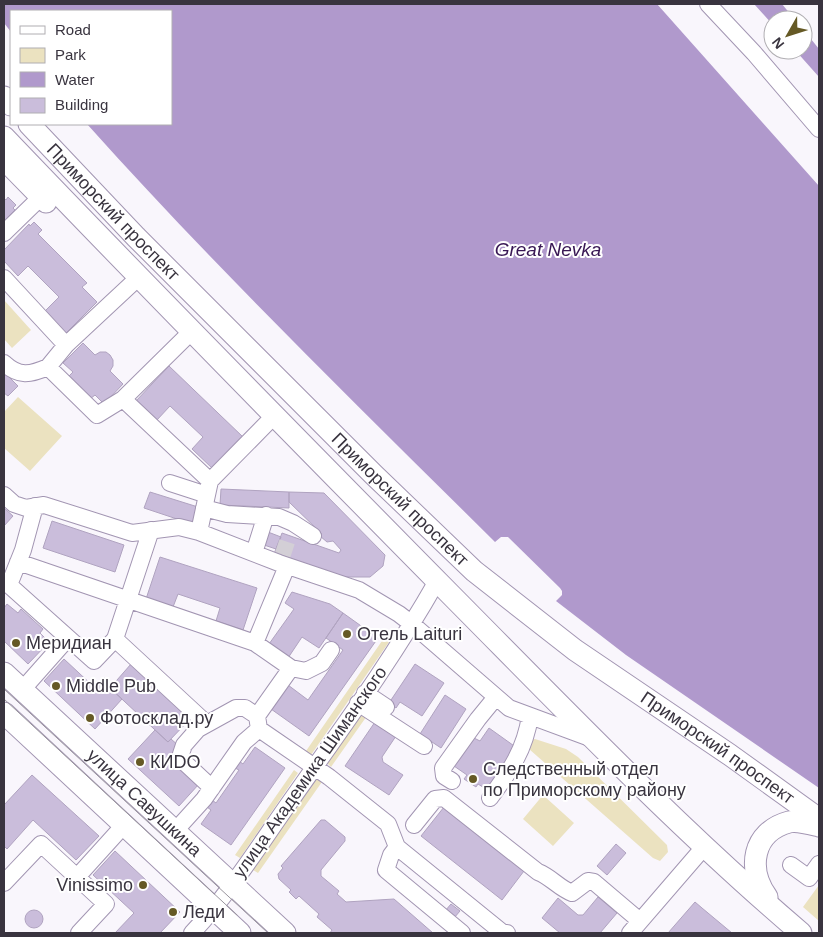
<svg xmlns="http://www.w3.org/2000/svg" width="823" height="937" font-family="Helvetica,sans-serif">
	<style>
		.green { fill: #ebe2c0 }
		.water { fill: #b099cc }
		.building { fill: #cabddb; stroke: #b0a3c0 }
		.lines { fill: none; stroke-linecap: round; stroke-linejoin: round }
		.minor-tunnel { stroke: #d3cfd6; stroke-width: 16; stroke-dasharray: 16 8; stroke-linecap: butt }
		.minor-casing { stroke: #a295b2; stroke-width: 18 }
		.major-casing { stroke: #a295b2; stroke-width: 23 }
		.minor { stroke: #fff; stroke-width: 16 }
		.major { stroke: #fff; stroke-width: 21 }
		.tram { stroke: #99959d; stroke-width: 1 }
		.poi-dot { fill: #655925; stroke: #fff; stroke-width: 2 }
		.labels { text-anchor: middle; stroke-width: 4; stroke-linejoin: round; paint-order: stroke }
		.street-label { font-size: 18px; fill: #39343f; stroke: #fff }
		.poi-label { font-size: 18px; fill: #39343f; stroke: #fff; text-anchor: start }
		.water-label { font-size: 19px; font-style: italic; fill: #381754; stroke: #fff }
	</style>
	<rect width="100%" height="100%" fill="#f9f6fc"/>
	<!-- green -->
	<path class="green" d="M4,300L31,330L12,348L4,339Z
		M18,397L62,436L30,471L4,448V412Z
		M384,638L389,642L311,755L306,751Z
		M364,710L369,713L331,767L327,763Z
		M535,739L566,749L578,757L667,845L668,852L660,861L653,858L529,749L531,740Z
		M294,770L298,773L240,858L235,855Z
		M316,778L324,779L258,873L253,870Z
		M543,795L574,823L553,846L523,819Z
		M819,885V921L803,907Z"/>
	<!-- water -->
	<path class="water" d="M4,4H657L819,186V788L626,655L556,601L562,595V591L560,588L508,537H501L495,542C357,405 217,269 87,124H171V11H11V32L4,23Z
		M754,4H782L795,20H773V25Z
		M803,29L819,49V77L795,50H803Z"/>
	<!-- building -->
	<path class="building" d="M8,197L16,205L13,208L15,210L4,221V198L6,200Z
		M34,222L42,230L38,234L87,283L82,287L97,302L65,334L44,312L59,297L28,266L18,276L4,261V250L29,224L30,226Z
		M83,343L95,355L100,352H106L110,355L113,360V366L110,371L123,384L104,404L95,395L90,399L68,377L73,372L63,363Z
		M169,366L243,437L213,469L192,449L203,437L170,406L156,421L135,402Z
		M4,372L18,386L8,396L4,393Z
		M221,489L289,492V508L220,505Z
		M150,492L198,507L192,524L144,508Z
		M289,492L324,493L385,555L383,566L370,577H339L274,554L282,533L339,553L341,550L333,541L327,542L320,536L322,534L289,502Z
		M4,508L13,516L4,526Z
		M52,521L124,545L115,572L43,548Z
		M268,532L281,537L276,549L264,545Z
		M160,557L257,588L243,630L216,621L220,608L178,594L173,607L146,599Z
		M292,592L330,604L343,613L319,648L302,637L288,658L269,644L294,609L285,603Z
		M7,604L18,613L21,609L43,629L40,633L49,642L28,664L4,641V608Z
		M343,613L378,638L309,736L271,709L288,685L308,700L343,650L326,638Z
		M64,659L94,687L104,677L112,685L110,688L122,699L95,729L44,681Z
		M131,664L190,719L168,742L110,688Z
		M415,664L444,683L422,716L400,702L396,708L389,703Z
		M445,695L466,709L441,748L420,734Z
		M375,722L396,736L382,757L383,762L403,775L389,795L345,766Z
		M489,728L517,748L491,792L478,784L476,787L464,779L467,775L454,766L474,738L480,741Z
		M155,730L168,742L171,739L179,746L169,757L199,784L179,806L128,759Z
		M255,747L285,768L231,845L201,824L211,810L207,807L212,800L216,803L239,770L235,768L239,761L243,764Z
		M32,775L99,836L76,860L33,820L7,849L4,846V805Z
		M444,807L524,871L502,900L421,836Z
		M321,820H325L345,837V841L321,870V876L339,891L337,894L346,902L394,899L433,933H330L332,930L317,917L319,914L299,896L296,899L289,892L291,890L279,879L278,874L283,868L281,866Z
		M616,844L626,853L607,875L597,866Z
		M115,851L180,912L160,933H115L134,913L93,875Z
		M598,897L617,913L600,933H560L542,918L558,898L578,915H583Z
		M695,902L702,908L732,933H668Z
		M451,904L460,911L454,918L445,911Z
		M25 919a9 9 0 1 1 18 0a9 9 0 1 1-18 0Z"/>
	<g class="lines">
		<!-- minor-tunnel -->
		<path class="minor-tunnel" d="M282,557L289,536"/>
		<defs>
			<path id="minor" d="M708,4L754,53L819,129
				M4,233L41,197
				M4,278L66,345L48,367L97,415L123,399L210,481L274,416
				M66,345L139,277
				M4,363C19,377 30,375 48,367
				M123,399L191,332
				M170,483L207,495
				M4,495L14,504L26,508L44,505L132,533L179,527L199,532L279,563L359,590L399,614L412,624L509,708L590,738
				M35,506L23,550L9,585L94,661L115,639L151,530
				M204,508L227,514L279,517L293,523L313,536
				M199,532L210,481
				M254,553L266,515
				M18,562L255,643L291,668L306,671L322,663L331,650
				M115,639L207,724
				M255,643L287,566
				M291,668L257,716L259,729L329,777L388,824L397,847L503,933H507
				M22,690L68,638
				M365,693L386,707
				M358,703L424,746
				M452,781L444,776L443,768L478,719L496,697
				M212,788L184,762L181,754L184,745L198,729L236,708H245L257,716
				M490,798C510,771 525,750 530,716
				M414,825L435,799L444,798L538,872C551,877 559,888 572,893L588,881L594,882L640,921
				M175,831L204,799L244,742L259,729
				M397,847L391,855L386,870L462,933
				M791,865L809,878L819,864
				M77,877L124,825
				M4,883L41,844L106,904L79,933
				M192,933C230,893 260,844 292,799C342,728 394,657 437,581
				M630,933L705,846"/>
			<g id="major">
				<path d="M4,97L11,105"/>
				<path id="s1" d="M29,124L136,237L374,475L474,571L575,650L730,755L819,819"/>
				<path d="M4,137C151,291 301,443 451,595C565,710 678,828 801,933"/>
				<path d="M4,159L46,202"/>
				<path id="s2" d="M4,673L285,933"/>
				<path d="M4,713L240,933"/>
				<path d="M767,897C747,869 752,832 789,822C797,820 811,824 819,826"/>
			</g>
		</defs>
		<!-- minor casing -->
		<use href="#minor" class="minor-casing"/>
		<!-- major casing -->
		<use href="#major" class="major-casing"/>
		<!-- minor -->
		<use href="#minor" class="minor"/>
		<!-- major -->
		<use href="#major" class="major"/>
		<!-- tram -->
		<path class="tram" d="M4,689L268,933
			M4,699L237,915"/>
	</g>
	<!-- markers -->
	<g class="poi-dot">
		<circle cx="347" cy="634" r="5"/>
		<circle cx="16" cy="643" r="5"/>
		<circle cx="56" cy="686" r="5"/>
		<circle cx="90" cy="718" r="5"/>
		<circle cx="140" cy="762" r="5"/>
		<circle cx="473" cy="779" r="5"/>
		<circle cx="143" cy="885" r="5"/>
		<circle cx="173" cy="912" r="5"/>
	</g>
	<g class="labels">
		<!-- street labels -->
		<g class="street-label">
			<text dy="6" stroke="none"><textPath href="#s1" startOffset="122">Приморский проспект</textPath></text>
			<text dy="6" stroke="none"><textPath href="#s1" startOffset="528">Приморский проспект</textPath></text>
			<text dy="6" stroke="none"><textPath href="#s1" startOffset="932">Приморский проспект</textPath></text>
			<text transform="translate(310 772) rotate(-55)" y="6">улица Академика Шиманского</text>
			<text dy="6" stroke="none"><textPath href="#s2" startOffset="191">улица Савушкина</textPath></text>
		</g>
		<!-- poi labels -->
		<g class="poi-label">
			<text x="357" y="640">Отель Laituri</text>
			<text x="26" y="649">Меридиан</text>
			<text x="66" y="692">Middle Pub</text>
			<text x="100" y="724">Фотосклад.ру</text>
			<text x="150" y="768">КИDO</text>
			<text x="483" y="775">Следственный отдел<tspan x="483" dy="21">по Приморскому району</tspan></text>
			<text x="133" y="891" text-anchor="end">Vinissimo</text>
			<text x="183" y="918">Леди</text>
		</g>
		<!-- water labels -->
		<g class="water-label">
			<text x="548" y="256">Great Nevka</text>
		</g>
	</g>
	<!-- border -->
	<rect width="823" height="937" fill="none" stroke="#39343f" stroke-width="10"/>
	<!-- legend -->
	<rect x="10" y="10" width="162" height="115" fill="#ffffff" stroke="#b0aeb2"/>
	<rect x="20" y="26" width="25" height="8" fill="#ffffff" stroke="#b0aeb2"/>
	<text x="55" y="35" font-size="15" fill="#39343f">Road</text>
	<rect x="20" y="48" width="25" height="15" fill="#ebe2c0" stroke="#b0aeb2"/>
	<text x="55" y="60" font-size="15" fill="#39343f">Park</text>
	<rect x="20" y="72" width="25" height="15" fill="#b099cc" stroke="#b0aeb2"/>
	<text x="55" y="85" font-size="15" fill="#39343f">Water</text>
	<rect x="20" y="98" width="25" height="15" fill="#cabddb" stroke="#b0aeb2"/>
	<text x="55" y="110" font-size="15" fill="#39343f">Building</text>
	<!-- north arrow -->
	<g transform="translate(788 35) rotate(231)"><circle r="24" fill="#ffffff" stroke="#b0aeb2"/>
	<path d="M0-4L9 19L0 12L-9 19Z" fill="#655925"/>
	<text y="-8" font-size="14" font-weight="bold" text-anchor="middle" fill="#39343f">N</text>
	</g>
</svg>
